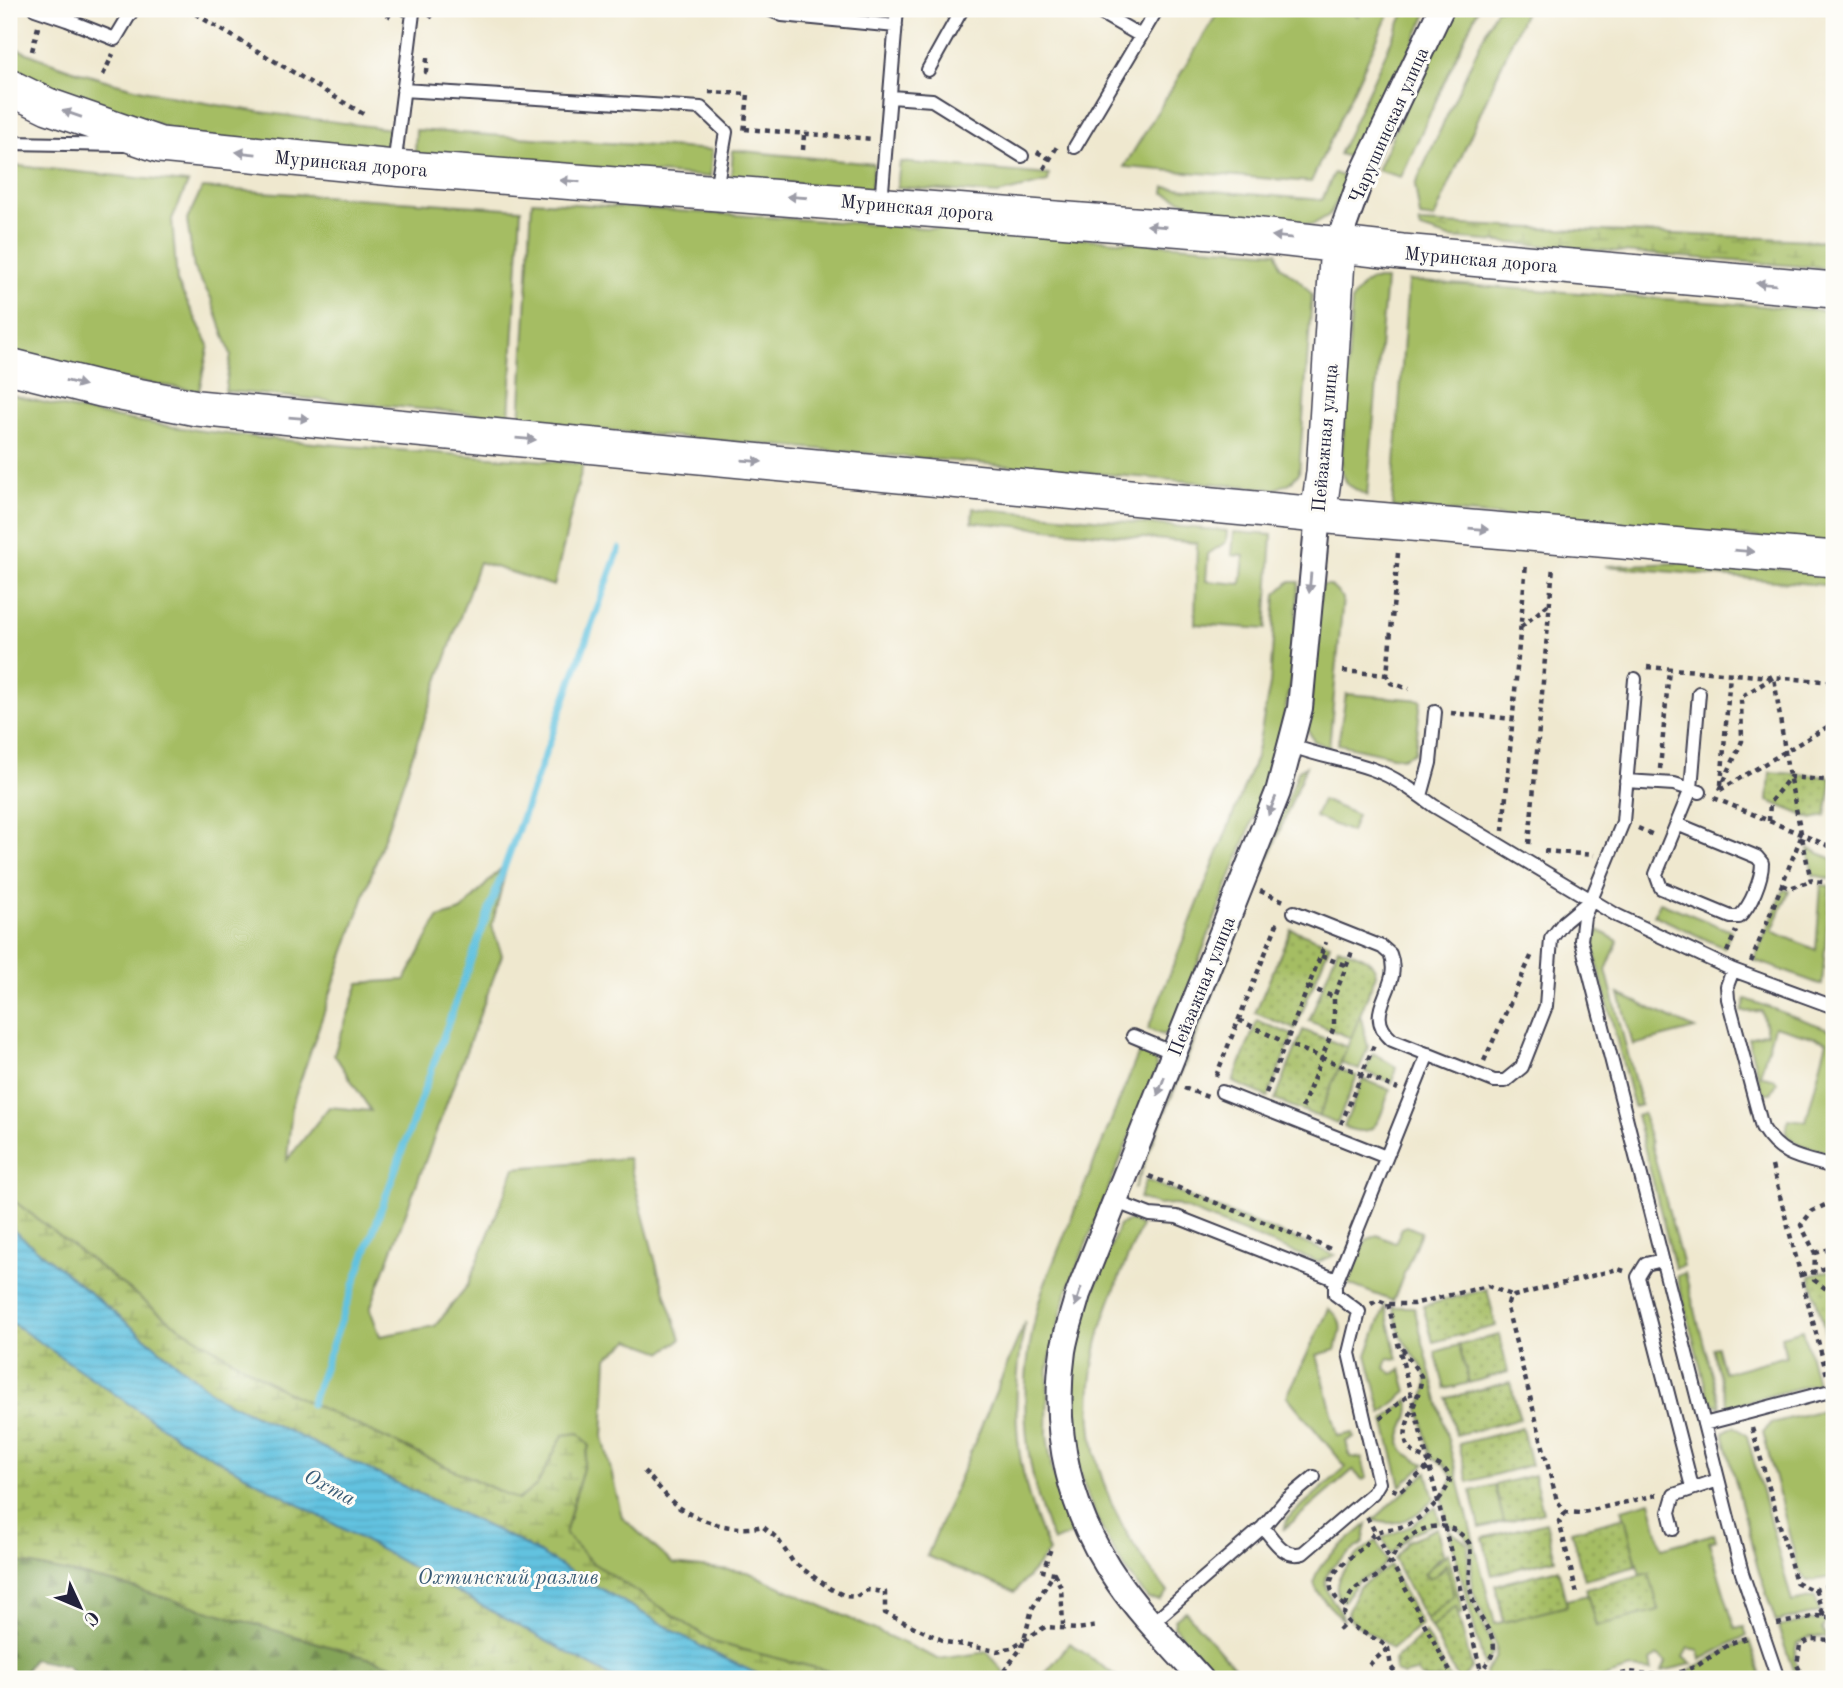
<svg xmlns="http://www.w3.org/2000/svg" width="1843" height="1688" font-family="'Old Standard TT',serif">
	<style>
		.green { fill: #a5bd63; stroke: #64704f; stroke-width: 2 }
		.forest { fill: url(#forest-firs); stroke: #53634a; stroke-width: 2 }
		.wetland { fill: url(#wetland-marsh); stroke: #64704f; stroke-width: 2 }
		.park { fill: url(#park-dots); stroke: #64704f; stroke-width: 2 }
		.water { fill: url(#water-rules); stroke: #42728e; stroke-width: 2 }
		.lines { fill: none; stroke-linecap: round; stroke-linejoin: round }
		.stream { stroke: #62c2e0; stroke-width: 7 }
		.lane-casing { stroke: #414051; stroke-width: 16 }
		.street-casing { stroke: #414051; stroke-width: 28 }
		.secondary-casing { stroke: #414051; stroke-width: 38 }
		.path { stroke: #414051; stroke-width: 4.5; stroke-dasharray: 5 5; stroke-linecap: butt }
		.lane { stroke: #fff; stroke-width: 12 }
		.street { stroke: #fff; stroke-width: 24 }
		.secondary { stroke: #fff; stroke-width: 35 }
		.oneway { fill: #9c9ca7 }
		.labels { text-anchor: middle; stroke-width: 6; stroke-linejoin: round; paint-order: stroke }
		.street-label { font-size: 19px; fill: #22223b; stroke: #fdfcf7 }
		.water-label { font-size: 21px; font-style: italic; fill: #385a75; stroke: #fdfcf7 }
	</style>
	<defs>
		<pattern id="forest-firs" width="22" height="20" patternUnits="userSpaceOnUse" patternTransform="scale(1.75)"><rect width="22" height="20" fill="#84a459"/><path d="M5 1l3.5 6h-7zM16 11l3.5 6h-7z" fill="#6c854b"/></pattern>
		<pattern id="wetland-marsh" width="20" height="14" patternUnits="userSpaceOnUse" patternTransform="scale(1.75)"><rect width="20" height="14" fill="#a5bd63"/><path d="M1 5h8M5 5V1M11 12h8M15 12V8" fill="none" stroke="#869953"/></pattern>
		<pattern id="park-dots" width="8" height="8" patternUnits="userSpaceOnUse" patternTransform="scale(1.75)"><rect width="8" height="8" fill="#a5bd63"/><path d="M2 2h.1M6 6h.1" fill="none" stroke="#869953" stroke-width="1.8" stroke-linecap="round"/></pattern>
		<pattern id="water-rules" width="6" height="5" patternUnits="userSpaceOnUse" patternTransform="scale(1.75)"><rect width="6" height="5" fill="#62c2e0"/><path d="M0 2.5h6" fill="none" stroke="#55a6c1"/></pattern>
	</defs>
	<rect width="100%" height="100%" fill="#fdfcf7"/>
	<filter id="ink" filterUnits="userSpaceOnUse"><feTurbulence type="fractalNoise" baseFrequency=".0143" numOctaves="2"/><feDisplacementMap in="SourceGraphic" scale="14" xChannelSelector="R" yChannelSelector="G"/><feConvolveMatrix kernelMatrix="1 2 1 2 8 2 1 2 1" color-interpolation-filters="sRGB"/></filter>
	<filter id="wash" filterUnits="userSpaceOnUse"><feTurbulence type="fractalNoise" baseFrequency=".00686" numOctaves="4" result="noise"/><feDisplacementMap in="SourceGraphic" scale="28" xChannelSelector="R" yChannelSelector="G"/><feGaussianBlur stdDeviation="1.57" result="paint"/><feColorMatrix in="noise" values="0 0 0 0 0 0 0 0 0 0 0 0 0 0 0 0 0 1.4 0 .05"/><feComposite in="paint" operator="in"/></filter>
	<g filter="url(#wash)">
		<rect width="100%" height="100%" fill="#efe8cf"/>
		<!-- green -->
		<path class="green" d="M1220,9H1342L1358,16L1361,9H1391L1311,182L1124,167Z
			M1406,9H1429L1359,160L1339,154Z
			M1450,9H1478L1401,177L1377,170Z
			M1496,9H1526L1434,219L1420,217L1415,185Z
			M9,45C129,100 261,112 391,129L389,155L192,136L18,76L9,71Z
			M416,130L712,150L710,177L415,155Z
			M733,150L874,164L871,191L731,177Z
			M900,162L1049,175L1048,182L998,194L897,187Z
			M9,165L188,183L172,219L177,282L209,345L199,391L102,376L9,351Z
			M1334,173L1350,179L1329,215L1312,225L1210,212L1164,193L1165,187L1322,200Z
			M202,188L521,209L509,417L225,391L231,355L211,298L194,269L187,220Z
			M532,201L1277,252L1280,266L1300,281L1312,294L1299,473L1290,483L1275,489L520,423Z
			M1372,280H1386L1367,496L1347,484L1341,469L1352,300L1363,285Z
			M1408,281L1834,311V544L1392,507Z
			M9,394C195,443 392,448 583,464L554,586L479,562L292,1105L287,1160L329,1107L371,1111L334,1054L359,983L405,980L438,918L461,911L508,861L492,926L502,955L370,1309L380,1336L435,1326L468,1285L515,1168L628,1158L658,1271L681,1339L663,1352L630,1340L607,1358L603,1437L622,1517L673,1564L748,1572L938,1659L988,1652L1009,1679H860L716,1643L591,1562L565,1534L589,1446L563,1435L537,1485L518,1500L284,1391L171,1322L9,1197Z
			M973,508L1227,531L1226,542L1208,554L1206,581L1241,584L1244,556L1232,555L1234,532L1272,535L1266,629L1195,624L1197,543L972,522Z
			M1702,562L1834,573V586L1605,566Z
			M1289,582H1299L1290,687L1274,765L1172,1030L1162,1035L1148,1029L1256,757L1270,684L1276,594Z
			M1321,585H1330L1343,598L1329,748L1314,741L1308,730Z
			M1346,694L1421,700L1415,752L1402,758L1338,744Z
			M1306,766L1134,1189L1299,770Z
			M1322,800L1357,815L1351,832L1315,817Z
			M1808,848L1833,859L1831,879L1813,875Z
			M1821,885L1830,886L1822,985L1754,960L1784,889L1789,891L1772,931L1816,950Z
			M1660,902L1731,931L1724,948L1654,915Z
			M1598,930L1618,941L1606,970L1641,1105L1634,1107L1593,947Z
			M1619,994L1695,1029L1633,1045Z
			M1746,999L1834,1031V1154L1800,1145L1786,1134L1788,1119L1806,1121L1827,1041L1774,1026L1760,1075L1775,1079L1777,1083L1771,1093H1765L1761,1089L1748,1038L1767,1033L1762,1011L1742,1012Z
			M1360,1014L1368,1047L1359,1070L1341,1063Z
			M1139,1052L1153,1057L1157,1068L1066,1294L1048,1367L1047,1435L1052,1470L1074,1533L1053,1542C1019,1457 1017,1375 1043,1288Z
			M1373,1053L1396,1067L1392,1083L1365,1072Z
			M1338,1069L1357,1076L1337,1124L1319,1117Z
			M1363,1079L1390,1090C1379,1117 1379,1141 1344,1127Z
			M1643,1113L1683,1266L1675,1268L1636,1115Z
			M1146,1180L1335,1255L1318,1262L1174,1204L1158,1205L1139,1198Z
			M1129,1220L1141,1226C1128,1258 1112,1291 1102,1325C1072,1429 1101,1511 1168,1592L1160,1600L1148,1599C1093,1533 1057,1444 1075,1356C1084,1311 1103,1268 1119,1225Z
			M1407,1226L1421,1232L1393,1301L1348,1284L1366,1240L1377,1235L1395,1243L1402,1228Z
			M1685,1273L1721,1408L1709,1400L1677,1276Z
			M1385,1306L1398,1359L1388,1358L1385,1368L1393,1374L1401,1369L1407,1392L1382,1413L1367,1355Z
			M1393,1307H1414L1495,1624L1567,1606L1566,1600L1588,1595L1596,1626L1649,1573L1640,1575L1622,1509L1650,1501L1662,1548L1714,1534L1716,1540L1709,1542L1735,1629L1744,1627L1747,1635L1700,1660L1699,1650L1689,1648L1684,1657L1692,1664L1662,1671L1666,1662L1658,1656L1650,1661L1652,1671L1631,1669L1598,1679H1487L1485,1672L1496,1657L1497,1647L1472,1589L1471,1543L1459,1529L1448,1525L1442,1500L1453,1478L1445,1465L1431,1458L1419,1408C1440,1370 1415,1365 1400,1334C1397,1326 1395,1316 1393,1307Z
			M1329,1309C1346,1320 1341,1334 1335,1350L1317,1355L1338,1436L1353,1433L1354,1438L1346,1441L1350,1457L1362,1458L1367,1478L1362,1480L1353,1470L1283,1530L1288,1518L1346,1467L1287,1396Z
			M1025,1322C1009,1407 1014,1472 1049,1552L1015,1592L927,1556Z
			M1803,1330L1817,1383L1728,1407L1712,1348L1717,1347L1724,1373L1786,1356L1781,1336Z
			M1459,1345L1469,1383L1445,1389L1435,1352Z
			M1409,1399C1416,1430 1376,1443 1425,1464L1401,1486L1384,1420Z
			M1834,1407V1577L1808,1581L1798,1569L1763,1432L1772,1423Z
			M1734,1426L1747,1436L1792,1602L1815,1597L1820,1612L1776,1622L1758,1569L1723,1432Z
			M1427,1472L1434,1499C1416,1517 1398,1529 1373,1520Z
			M1495,1485L1504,1522L1480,1528L1471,1491Z
			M1436,1507L1440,1522L1412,1533L1391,1554L1382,1538L1411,1526Z
			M1367,1524L1363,1543C1348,1556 1316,1569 1328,1593C1336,1608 1338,1602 1344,1621C1335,1611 1319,1598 1315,1586C1308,1567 1354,1536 1367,1524Z
			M1449,1530L1468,1544V1590L1493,1648L1492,1655L1484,1665Z
			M1376,1541L1387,1561L1377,1572L1358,1581L1344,1601L1339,1599C1328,1576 1359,1552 1376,1541Z
			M1448,1553L1463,1613L1459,1614L1456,1606L1431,1628L1426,1620L1454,1595L1445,1565L1435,1577L1429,1579L1424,1573Z
			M1185,1611L1245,1679H1220L1174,1627L1175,1619Z
			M1809,1620H1827L1822,1629L1824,1634L1834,1635V1638L1810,1637L1797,1643L1794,1658L1801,1679H1796L1778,1627Z
			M1749,1640L1762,1679H1673C1700,1669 1721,1649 1749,1640Z
			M1070,1643L1120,1679H1040Z"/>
		<!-- forest -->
		<path class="forest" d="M9,1560L113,1582L439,1679H80L67,1666L33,1659L21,1679H9Z"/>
		<!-- wetland -->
		<path class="wetland" d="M1419,223L1834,241V269L1449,238L1421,229Z
			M9,1197L171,1322L284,1391L518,1500L537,1485L563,1435L579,1433L589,1445L565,1534L591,1562L716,1643L860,1679H768L709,1651L516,1540L219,1398L14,1231L9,1213Z
			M9,1321L180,1439L615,1679H439L113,1582L9,1560Z"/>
		<!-- park -->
		<path class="park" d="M1770,772L1832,777L1826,816L1812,819L1768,801Z
			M1291,929L1330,944L1295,1029L1255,1013Z
			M1338,947C1353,953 1375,957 1376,974L1351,1038L1309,1021Z
			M1257,1021L1293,1035L1268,1097L1233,1082Z
			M1303,1030L1347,1047L1319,1117L1275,1100Z
			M1834,1269V1355H1831L1810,1276Z
			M1487,1289L1496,1326L1433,1342L1423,1306Z
			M1499,1335L1508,1372L1469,1383L1459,1345Z
			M1510,1382L1520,1419L1456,1435L1447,1398Z
			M1522,1428L1531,1465L1468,1482L1459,1444Z
			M1534,1475L1543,1512L1504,1522L1495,1485Z
			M1625,1517L1637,1566L1584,1580L1571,1531Z
			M1546,1522L1555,1559L1492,1575L1483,1538Z
			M1437,1528L1444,1557L1438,1558L1424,1574L1429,1579L1441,1572L1446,1564L1454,1595L1426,1620L1394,1559L1408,1541Z
			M1390,1566L1421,1624L1392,1649C1380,1636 1351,1627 1347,1613L1359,1587Z
			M1558,1569L1567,1606L1504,1622L1495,1585Z
			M1649,1573L1659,1610L1596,1626L1586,1589Z
			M1456,1606L1472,1669L1461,1679H1458L1431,1628Z
			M1425,1632V1633L1450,1679H1422L1416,1672L1403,1675L1395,1670L1394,1660Z"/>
		<!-- water -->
		<path class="water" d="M9,1213L14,1231L219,1398L516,1540L709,1651L768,1679H615L180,1439L9,1321Z"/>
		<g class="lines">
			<!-- stream -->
			<path class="stream" d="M311,1404L619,549"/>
		</g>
	</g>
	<g filter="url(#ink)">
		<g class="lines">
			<defs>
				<path id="lane" d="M35,9L67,20L74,9
					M768,9L782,15L896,26
					M1094,9L1141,36
					M67,20L115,39L133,9
					M928,70L962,9
					M403,90L701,108L726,132L716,189
					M891,97L932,100L1022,156
					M9,143L124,145
					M1075,147L1157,9
					M394,167L413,13L406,9
					M881,203L897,9
					M1635,679L1623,822L1584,917L1581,940L1742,1573L1778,1679
					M1292,746C1319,756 1346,760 1372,769C1395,777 1415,792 1434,806L1618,916L1733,970L1834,1007
					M1626,781L1674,784L1700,792
					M1421,796L1430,763L1435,712
					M1677,824L1757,857L1762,863C1762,879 1751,906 1739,917H1731L1661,888L1656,874L1691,789L1699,693
					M1294,912L1382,947L1390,954C1404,988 1359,1011 1392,1040L1494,1081H1505L1522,1067L1546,1006L1551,939L1564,922L1588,902
					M1733,970L1727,986L1728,999L1762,1127C1781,1158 1802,1158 1834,1167
					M1133,1036L1174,1053
					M1222,1092L1386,1157
					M1116,1202L1150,1215L1177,1217L1337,1280
					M1662,1260L1646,1264L1638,1277L1692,1487
					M1704,1424L1834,1390
					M1263,1527C1274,1540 1284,1559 1303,1553L1373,1493L1379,1483L1349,1353L1359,1312L1335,1294V1285L1428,1054
					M1673,1529L1669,1512L1674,1495L1718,1480
					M1152,1623L1263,1527L1285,1501L1314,1477"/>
				<path id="street" d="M1338,243L1363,173L1441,9
					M1201,1679C1174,1648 1142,1617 1118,1582C1070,1514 1051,1433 1063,1351C1066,1332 1073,1313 1078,1294L1278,792L1300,708L1318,515"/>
				<path id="secondary" d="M9,87L48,106L160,145L394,168L1225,232L1402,252L1834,290
					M9,366L101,389L197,408L1318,515L1834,559
					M1318,515L1324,473L1338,243"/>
			</defs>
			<!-- lane casing -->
			<use href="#lane" class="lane-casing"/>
			<!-- street casing -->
			<use href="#street" class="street-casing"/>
			<!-- secondary casing -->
			<use href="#secondary" class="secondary-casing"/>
			<!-- path -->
			<path class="path" d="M187,9L365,115
				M378,9L392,17
				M430,18L436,9
				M32,51L38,27
				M427,58L426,72L431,73
				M103,75L113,54
				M709,92L748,94L744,133
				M745,129L873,139
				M803,150L804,134
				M1037,152L1050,159
				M1044,169L1058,145
				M1398,553L1387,675L1391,683L1409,689
				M1521,627L1550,603
				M1647,667L1834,682
				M1343,671L1387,675
				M1451,713L1513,719
				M1660,769L1669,669
				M1721,785L1730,674
				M1720,790L1742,741L1741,697L1774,677L1787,765L1811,881L1834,883
				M1720,790L1834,723
				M1714,798L1834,848
				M1769,821L1770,802L1790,777L1834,781
				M1638,828L1656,836
				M1503,831L1526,563
				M1529,844L1553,566
				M1544,851L1594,855
				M1783,885L1790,888L1811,881
				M1260,891L1284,901
				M1727,952L1736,931
				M1321,956L1347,966
				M1751,962L1801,837
				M1308,987L1334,997
				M1832,991L1834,963
				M1239,1020L1286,1043L1398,1089
				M1484,1061L1533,952
				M1216,1076L1279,919
				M1184,1088L1208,1097
				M1266,1093L1326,942
				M1302,1108L1334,1027V997L1352,952
				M1341,1124L1374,1045
				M1772,1166L1827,1375
				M1149,1176L1333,1250
				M1834,1201L1812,1211L1801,1225L1815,1253L1814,1280L1834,1295
				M1831,1202L1834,1213
				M1815,1253L1834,1248
				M1624,1271L1618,1269L1514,1296L1509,1300L1507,1308L1557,1501L1566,1512L1579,1513L1657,1495
				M1801,1275L1834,1266
				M1371,1304L1378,1300L1388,1304H1413L1488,1286L1514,1296
				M1388,1304L1483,1679
				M1834,1342V1354
				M1380,1419L1411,1393
				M1752,1428L1796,1582L1812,1590L1834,1584
				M644,1471C655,1482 666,1497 678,1507C699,1522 738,1533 762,1526L777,1538L793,1562L831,1589L845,1596L856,1597L867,1590L885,1592V1613L946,1642L997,1651L1011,1648L1045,1627L1077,1629L1098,1626
				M1392,1489L1399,1492L1429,1466
				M1566,1512L1559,1521L1577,1594
				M1367,1517L1454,1679
				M1054,1573L1061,1587L1063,1625
				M1815,1589L1824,1617
				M1345,1606C1312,1581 1343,1565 1362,1548C1367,1543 1371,1535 1377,1532C1388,1528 1399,1529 1409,1524C1426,1515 1444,1498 1450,1480C1446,1457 1411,1463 1406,1441C1402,1420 1422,1398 1421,1376L1399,1344
				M1821,1615L1834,1610
				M1777,1624L1817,1616L1834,1618
				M1339,1630L1347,1622
				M1369,1665L1388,1648
				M998,1679L1022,1647L1032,1609L1054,1573L1043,1571L1051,1548
				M1420,1679L1413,1674L1399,1677L1391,1667L1388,1648C1375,1635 1351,1632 1344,1615C1349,1579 1368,1588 1385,1569C1391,1562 1394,1553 1400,1546C1419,1524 1451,1517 1469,1543C1473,1558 1468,1572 1470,1587C1476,1633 1519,1638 1472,1679
				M1602,1679L1630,1672L1666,1676
				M1661,1679L1697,1666L1731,1643L1746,1638
				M1804,1679L1797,1665L1800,1645L1811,1639L1834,1640"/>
			<!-- lane -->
			<use href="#lane" class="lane"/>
			<!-- street -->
			<use href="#street" class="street"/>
			<!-- secondary -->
			<use href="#secondary" class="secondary"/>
		</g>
		<!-- one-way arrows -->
		<defs><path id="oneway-solid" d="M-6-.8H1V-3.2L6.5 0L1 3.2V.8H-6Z" transform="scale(1.75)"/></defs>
		<g class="oneway">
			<use href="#oneway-solid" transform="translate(72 114) rotate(-161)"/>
			<use href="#oneway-solid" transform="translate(246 153) rotate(-174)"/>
			<use href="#oneway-solid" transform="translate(570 181) rotate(-176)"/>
			<use href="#oneway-solid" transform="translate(797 197) rotate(-176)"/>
			<use href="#oneway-solid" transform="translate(1157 226) rotate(-175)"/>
			<use href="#oneway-solid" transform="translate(1282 237) rotate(-174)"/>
			<use href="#oneway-solid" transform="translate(1766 284) rotate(-175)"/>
			<use href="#oneway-solid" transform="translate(75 383) rotate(14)"/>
			<use href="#oneway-solid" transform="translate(299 418) rotate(5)"/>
			<use href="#oneway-solid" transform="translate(526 439) rotate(5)"/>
			<use href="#oneway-solid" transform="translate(752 461) rotate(5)"/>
			<use href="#oneway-solid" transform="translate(1479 529) rotate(5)"/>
			<use href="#oneway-solid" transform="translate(1744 551) rotate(5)"/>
			<use href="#oneway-solid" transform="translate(1310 583) rotate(95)"/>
			<use href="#oneway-solid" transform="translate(1272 806) rotate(112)"/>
			<use href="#oneway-solid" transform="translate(1161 1086) rotate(111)"/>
			<use href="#oneway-solid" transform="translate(1078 1297) rotate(108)"/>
		</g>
	</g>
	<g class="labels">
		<!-- street labels -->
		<g class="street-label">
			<text transform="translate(1388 125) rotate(-66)" y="7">Чарушинская улица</text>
			<text transform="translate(351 163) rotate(5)" y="7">Муринская дорога</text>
			<text transform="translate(917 207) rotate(5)" y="7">Муринская дорога</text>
			<text transform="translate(1481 259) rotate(5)" y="7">Муринская дорога</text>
			<text transform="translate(1324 438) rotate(-85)" y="7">Пейзажная улица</text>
			<text transform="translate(1201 986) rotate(-68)" y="7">Пейзажная улица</text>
		</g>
		<!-- water labels -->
		<g class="water-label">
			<text transform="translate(330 1487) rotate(28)" y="7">Охта</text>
			<text x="508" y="1584">Охтинский разлив</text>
		</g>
	</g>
	<!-- margin -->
	<rect width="1843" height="1688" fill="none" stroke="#fdfcf7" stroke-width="35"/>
	<!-- north arrow -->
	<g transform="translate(80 1607) rotate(134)" stroke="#fdfcf7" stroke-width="5" paint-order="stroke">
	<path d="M0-5L12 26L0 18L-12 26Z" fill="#22223b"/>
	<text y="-10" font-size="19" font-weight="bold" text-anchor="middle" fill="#22223b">С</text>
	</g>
</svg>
